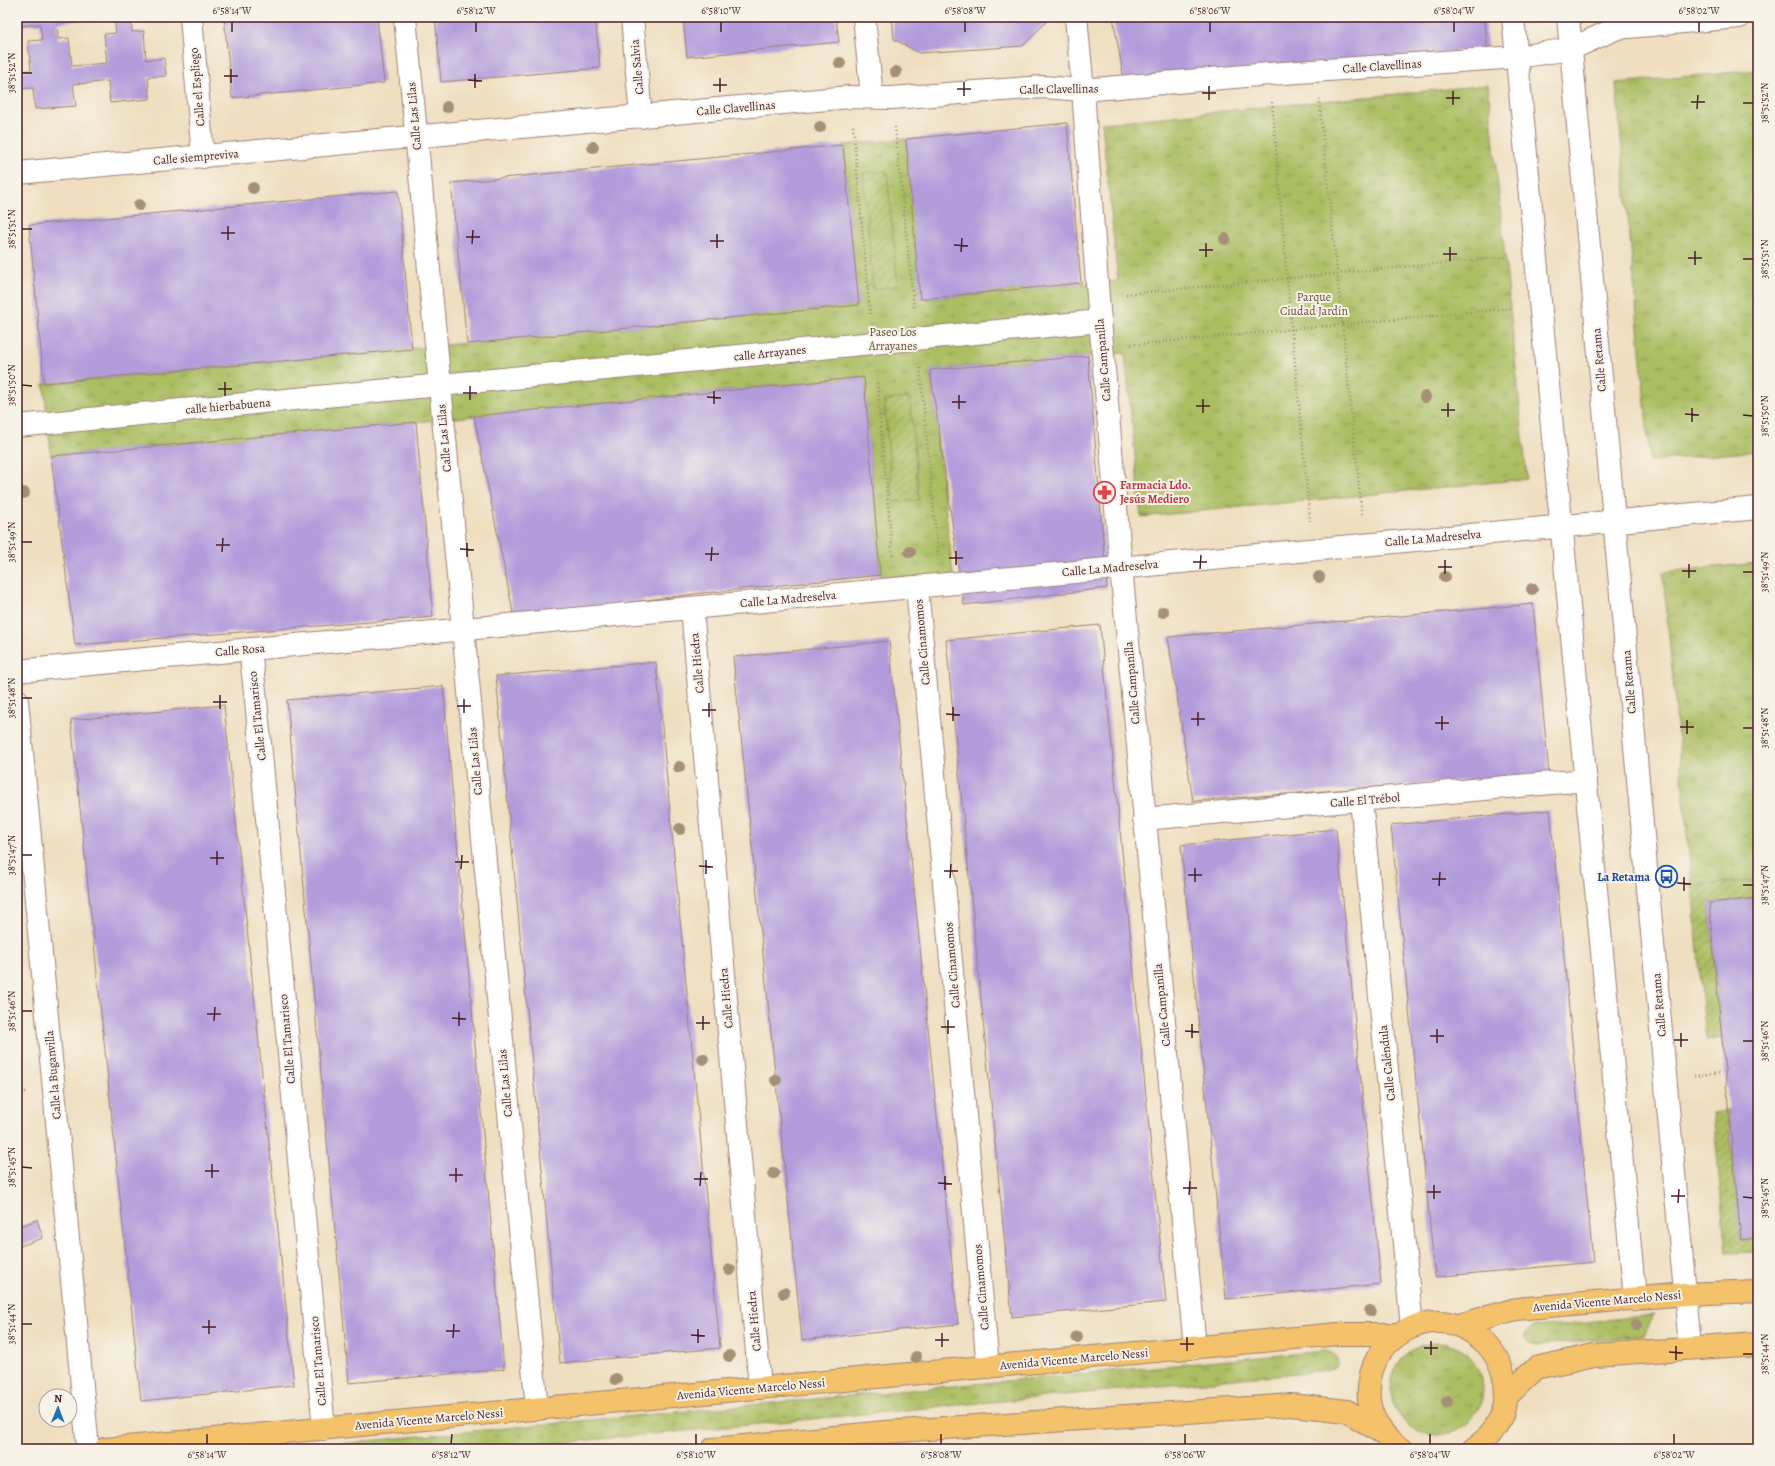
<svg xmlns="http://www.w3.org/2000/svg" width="1775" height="1466" font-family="Alegreya,serif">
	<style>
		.grass { fill: url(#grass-tufts); stroke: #7a6e46 }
		.garden { fill: url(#garden-furrows); stroke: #7a6e46 }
		.building { fill: #b29cdb }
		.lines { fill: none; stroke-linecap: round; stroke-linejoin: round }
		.minor-casing { stroke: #9c7f76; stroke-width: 24 }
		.major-casing { stroke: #9c7f76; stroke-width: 24 }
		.path { stroke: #9c7f76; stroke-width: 2.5; stroke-dasharray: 1 3; stroke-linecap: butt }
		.minor { stroke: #fff; stroke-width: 22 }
		.major { stroke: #f4c26a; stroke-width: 22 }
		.tree { fill: #a49077 }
		.ticks { fill: none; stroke: #4a1f2b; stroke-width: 1.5 }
		.labels { text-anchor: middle; stroke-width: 4; stroke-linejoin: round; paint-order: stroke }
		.street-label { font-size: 12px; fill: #4a1f2b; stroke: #f7f3e8 }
		.park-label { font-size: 12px; fill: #674f3c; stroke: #f7f3e8 }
		.health-label { font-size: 12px; font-weight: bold; fill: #be3a42; stroke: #f7f3e8; text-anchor: start }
		.transit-label { font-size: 12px; font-weight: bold; fill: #164399; stroke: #f7f3e8; text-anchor: end }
		.neatline { fill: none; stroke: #4a1f2b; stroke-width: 1.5 }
		.ticks-label { font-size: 10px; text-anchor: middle; fill: #4a1f2b }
	</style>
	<defs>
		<pattern id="grass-tufts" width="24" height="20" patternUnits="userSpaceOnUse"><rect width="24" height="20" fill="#abbe62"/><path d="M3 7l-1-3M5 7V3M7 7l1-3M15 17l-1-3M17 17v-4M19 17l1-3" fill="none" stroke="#8d9a51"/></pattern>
		<pattern id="garden-furrows" width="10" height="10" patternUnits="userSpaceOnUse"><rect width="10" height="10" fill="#abbe62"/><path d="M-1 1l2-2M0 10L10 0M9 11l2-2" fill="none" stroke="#8d9a51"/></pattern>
	</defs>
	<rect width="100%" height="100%" fill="#f7f3e8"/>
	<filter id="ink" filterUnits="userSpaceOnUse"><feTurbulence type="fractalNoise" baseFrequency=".025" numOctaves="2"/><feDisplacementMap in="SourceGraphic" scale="8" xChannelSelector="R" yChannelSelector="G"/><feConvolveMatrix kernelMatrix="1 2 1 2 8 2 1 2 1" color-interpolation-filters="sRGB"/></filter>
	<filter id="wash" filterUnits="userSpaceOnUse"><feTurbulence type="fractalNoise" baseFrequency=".012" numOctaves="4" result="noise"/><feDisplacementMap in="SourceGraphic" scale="16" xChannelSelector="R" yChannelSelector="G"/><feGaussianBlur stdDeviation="0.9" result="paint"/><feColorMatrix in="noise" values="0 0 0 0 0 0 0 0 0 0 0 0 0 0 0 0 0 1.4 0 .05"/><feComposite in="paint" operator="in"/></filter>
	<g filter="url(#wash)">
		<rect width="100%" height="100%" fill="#efdfc0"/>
		<!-- grass -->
		<path class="grass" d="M1758,70V451L1650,461L1616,83Z
			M1488,85L1527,479L1141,517L1125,353L930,370L954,583L880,575L864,377L416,422L51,456L44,384L858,305L843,145L906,139L921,299L1118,281L1102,123Z
			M1758,563V880L1692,886L1663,572Z
			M1654,1315L1644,1336L1536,1345L1529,1344L1525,1339V1333L1530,1328L1535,1327Z
			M1391 1389a46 46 0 1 1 92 0a46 46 0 1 1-92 0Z
			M1325,1351C1335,1353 1341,1358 1335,1368L1329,1370L494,1449H283Z"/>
		<!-- garden -->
		<path class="garden" d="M887,171L898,286L873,289L863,173Z
			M910,398L919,500L893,502L884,400Z
			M1758,880V898L1709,903L1722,1038L1706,1040L1692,886Z
			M1728,1110L1741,1240L1758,1238V1252L1726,1253L1713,1112Z"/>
		<g id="blocks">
			<!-- building -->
			<path class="building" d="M19,17H109L57,23L58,39L69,38L72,66L107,63L104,34L116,33L114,17H131L132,32L144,31L146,60L164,58L166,76L148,77L150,99L110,103L108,81L91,83L73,84L76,106L35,109L33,88L17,89V71L31,70L28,41L42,40L40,24L20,26Z
				M224,17H377L384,83L232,98Z
				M435,17H595L600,68L441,82Z
				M683,17H836L839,42L687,57Z
				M892,17H1045L1046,22L1023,46L919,53L894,39Z
				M1113,17H1485L1487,49L1124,80Z
				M1067,123L1081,283L920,299L906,139Z
				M843,145L859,305L467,344L451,183Z
				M398,191L412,349L44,383L29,225Z
				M1088,356L1107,588L964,605L930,370Z
				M864,377L880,575L694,594L514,617L474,416Z
				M416,422L433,617L75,645L51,456Z
				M1533,604L1549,774L1193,801L1168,637Z
				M1100,625L1166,1302L1012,1317L946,640Z
				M889,641L958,1324L802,1340L733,657Z
				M656,662L720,1348L560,1363L496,676Z
				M443,686L504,1369L349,1383L287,700Z
				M224,705L294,1385L141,1401L71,720Z
				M1550,810L1593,1262L1435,1277L1391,825Z
				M1336,829L1381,1284L1226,1299L1181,845Z
				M1758,898V1238L1741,1240L1709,903Z
				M37,1220L43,1238L17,1247V1227Z"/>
		</g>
	</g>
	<g filter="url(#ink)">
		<use href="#blocks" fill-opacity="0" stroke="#9c7f76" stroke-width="1"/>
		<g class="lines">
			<defs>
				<path id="minor" d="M191,17L203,157
					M405,17L537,1409
					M632,17L641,117
					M864,17L872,97
					M1076,17L1083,90L1098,297L1121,567L1195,1348
					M1513,17L1635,1299
					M1568,17L1690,1347
					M17,173L850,97L891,98L1043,87L1083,90L1269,74L1517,57L1571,49L1617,28L1739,17
					M17,426L1100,321
					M917,587L988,1367
					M692,608L760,1388
					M250,649L256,700L324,1429
					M17,671L1758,508
					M17,700L88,1449
					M1361,800L1412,1327
					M1144,819L1586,780"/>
				<path id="major" d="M1459,1325L1516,1309L1685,1294L1758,1291
					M1506,1397L1536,1368L1594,1355L1758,1344
					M105,1449L1338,1334H1398
					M713,1449L885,1432L1291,1405L1347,1411L1384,1434
					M1402,1449C1382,1438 1366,1412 1369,1388C1370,1382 1370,1376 1372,1370C1383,1336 1424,1312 1459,1326C1504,1343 1521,1398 1490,1435C1485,1440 1479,1445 1473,1449"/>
			</defs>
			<!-- minor casing -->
			<use href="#minor" class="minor-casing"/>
			<!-- major casing -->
			<use href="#major" class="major-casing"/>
			<!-- path -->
			<path class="path" d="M1319,99L1362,516
				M1272,102L1287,279L1310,521
				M853,126L870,314
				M895,127L914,309
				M1126,294L1507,257
				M1131,345L1512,308
				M920,368L938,556
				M876,371L893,561
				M1694,1076L1721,1073
				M17,1093L26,1092"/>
			<!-- minor -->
			<use href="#minor" class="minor"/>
			<!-- major -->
			<use href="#major" class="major"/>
		</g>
		<!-- trees -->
		<g class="tree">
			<circle cx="840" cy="63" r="6"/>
			<circle cx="896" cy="72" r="6"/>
			<circle cx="447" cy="107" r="6"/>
			<circle cx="820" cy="127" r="6"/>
			<circle cx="593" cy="147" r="6"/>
			<circle cx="253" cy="188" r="6"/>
			<circle cx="139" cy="205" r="6"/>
			<circle cx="1225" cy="239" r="6"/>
			<circle cx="1425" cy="397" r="6"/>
			<circle cx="24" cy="493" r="6"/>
			<circle cx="910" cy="552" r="6"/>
			<circle cx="1319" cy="577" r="6"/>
			<circle cx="1445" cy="577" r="6"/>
			<circle cx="1532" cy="589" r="6"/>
			<circle cx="1163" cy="612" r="6"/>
			<circle cx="679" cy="767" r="6"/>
			<circle cx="680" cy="829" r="6"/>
			<circle cx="703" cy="1059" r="6"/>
			<circle cx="776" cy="1080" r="6"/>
			<circle cx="774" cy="1173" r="6"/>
			<circle cx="730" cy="1270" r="6"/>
			<circle cx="784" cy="1293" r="6"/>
			<circle cx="1370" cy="1311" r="6"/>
			<circle cx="1636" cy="1325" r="6"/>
			<circle cx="1077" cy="1337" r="6"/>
			<circle cx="729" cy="1356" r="6"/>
			<circle cx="916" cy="1357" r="6"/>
			<circle cx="616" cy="1379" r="6"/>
			<circle cx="1447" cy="1402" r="6"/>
		</g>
	</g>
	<!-- ticks -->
	<path class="ticks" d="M232,32V22M476,32V22M721,32V22M965,32V22M1210,32V22M1454,32V22M1699,32V22M22,73H32M224,76H238M468,80L482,81M231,83V69M713,85H727M475,88V74M957,89H971M720,92V78M1202,93H1216M964,96V82M1446,98H1460M1209,100V86M1691,102H1705M1743,103H1753M1453,105V91M1697,109L1698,95M22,229H32M221,233H235M466,237H480M228,240V226M710,241H724M472,244L473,230M954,245L968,246M717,248V234M1199,250H1213M961,252L962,238M1443,254H1457M1206,257V243M1688,258H1702M1743,259H1753M1450,261V247M1695,265V251M22,385L32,386M218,389H232M463,393H477M225,396V382M707,397L721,398M470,400V386M952,402H966M714,404V391M1196,406H1210M959,409V395M1441,410H1455M1203,413V399M1685,414L1699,415M1743,415L1753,416M1448,417V403M1692,422V408M22,542H32M216,545H230M460,549L474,550M222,552L223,538M705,554H719M467,557V543M949,558H963M711,561L712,547M1193,562H1207M956,565V551M1438,567H1452M1200,569L1201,555M1682,571H1696M1743,572H1753M1445,574V560M1689,578V564M22,698H32M213,702H227M457,706H471M220,709V695M702,710H716M464,713V699M946,714L960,715M709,717V703M1191,719H1205M953,721V707M1435,723H1449M1198,726V712M1680,727H1694M1743,728H1753M1442,730V716M1687,734V720M22,855H32M210,858H224M455,862H469M217,865V851M699,866L713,867M461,869L462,855M944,871H958M706,874V860M1188,875H1202M950,878L951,864M1432,879H1446M1195,882V868M1677,883L1691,884M1743,885H1753M1439,886L1440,872M1684,891V877M22,1011H32M207,1014H221M452,1018L466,1019M214,1021L215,1007M696,1023H710M459,1026V1012M941,1027H955M703,1030V1016M1185,1031L1199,1032M948,1034V1020M1430,1036H1444M1192,1038V1024M1674,1040H1688M1743,1041H1753M1437,1043V1029M1681,1047V1033M22,1167L32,1168M205,1171H219M449,1175H463M212,1178V1164M694,1179H708M456,1182V1168M938,1183L952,1184M700,1186L701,1172M1183,1188H1197M945,1190V1176M1427,1192H1441M1189,1195L1190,1181M1671,1196H1685M1743,1197L1753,1198M1434,1199V1185M1678,1203L1679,1189M22,1324H32M202,1327H216M446,1331H460M209,1334V1320M691,1335L705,1336M453,1338L454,1324M935,1340H949M698,1343V1329M1180,1344H1194M942,1347V1333M1424,1348H1438M1187,1351V1337M1669,1352L1683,1353M1743,1354H1753M1431,1355V1341M1676,1360V1346M207,1444V1434M451,1444L452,1434M696,1444V1434M941,1444V1434M1185,1444V1434M1430,1444V1434M1674,1444V1434"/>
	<!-- icons -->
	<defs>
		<symbol id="pharmacy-ring" viewBox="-11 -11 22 22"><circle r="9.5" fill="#f7f3e8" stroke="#e0444e" stroke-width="1.5"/><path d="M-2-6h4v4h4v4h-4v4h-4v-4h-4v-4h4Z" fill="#e0444e"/></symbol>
		<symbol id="bus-ring" viewBox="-11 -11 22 22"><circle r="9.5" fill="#f7f3e8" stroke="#1a4fb4" stroke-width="1.5"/><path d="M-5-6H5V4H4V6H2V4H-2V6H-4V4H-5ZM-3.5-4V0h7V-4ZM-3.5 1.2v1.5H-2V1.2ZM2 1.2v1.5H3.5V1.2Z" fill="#1a4fb4"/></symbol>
	</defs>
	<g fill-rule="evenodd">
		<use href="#pharmacy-ring" x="1092" y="480" width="25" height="25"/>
		<use href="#bus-ring" x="1654" y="864" width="25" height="25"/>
	</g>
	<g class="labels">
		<!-- street labels -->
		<g class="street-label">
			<text transform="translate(1382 66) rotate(-4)" y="4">Calle Clavellinas</text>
			<text transform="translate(637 67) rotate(-95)" y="4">Calle Salvia</text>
			<text transform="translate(197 87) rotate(-95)" y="4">Calle el Espliego</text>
			<text transform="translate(1059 89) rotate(-1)" y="4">Calle Clavellinas</text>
			<text transform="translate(736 108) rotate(-5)" y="4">Calle Clavellinas</text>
			<text transform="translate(414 116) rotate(-95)" y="4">Calle Las Lilas</text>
			<text transform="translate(196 157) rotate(-5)" y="4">Calle siempreviva</text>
			<text transform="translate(770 353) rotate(-6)" y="4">calle Arrayanes</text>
			<text transform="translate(1103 360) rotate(-95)" y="4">Calle Campanilla</text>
			<text transform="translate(1599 360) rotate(-95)" y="4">Calle Retama</text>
			<text transform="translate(228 406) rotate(-5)" y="4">calle hierbabuena</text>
			<text transform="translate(444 438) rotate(-95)" y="4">Calle Las Lilas</text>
			<text transform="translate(1433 538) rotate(-5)" y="4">Calle La Madreselva</text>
			<text transform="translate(1110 568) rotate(-5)" y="4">Calle La Madreselva</text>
			<text transform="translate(788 599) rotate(-5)" y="4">Calle La Madreselva</text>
			<text transform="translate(922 642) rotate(-95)" y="4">Calle Cinamomos</text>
			<text transform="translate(240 650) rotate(-5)" y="4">Calle Rosa</text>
			<text transform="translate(697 663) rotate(-95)" y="4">Calle Hiedra</text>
			<text transform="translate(1629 682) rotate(-95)" y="4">Calle Retama</text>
			<text transform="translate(1132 683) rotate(-95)" y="4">Calle Campanilla</text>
			<text transform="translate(257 716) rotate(-96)" y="4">Calle El Tamarisco</text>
			<text transform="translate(475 761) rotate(-95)" y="4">Calle Las Lilas</text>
			<text transform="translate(1365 800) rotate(-5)" y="4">Calle El Trébol</text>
			<text transform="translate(952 965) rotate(-95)" y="4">Calle Cinamomos</text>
			<text transform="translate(726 998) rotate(-95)" y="4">Calle Hiedra</text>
			<text transform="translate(1162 1005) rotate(-96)" y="4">Calle Campanilla</text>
			<text transform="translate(1659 1005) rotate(-95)" y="4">Calle Retama</text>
			<text transform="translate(287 1039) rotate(-95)" y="4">Calle El Tamarisco</text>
			<text transform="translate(1387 1063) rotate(-96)" y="4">Calle Caléndula</text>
			<text transform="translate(53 1075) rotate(-95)" y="4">Calle la Buganvilla</text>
			<text transform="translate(505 1083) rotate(-95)" y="4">Calle Las Lilas</text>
			<text transform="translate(981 1287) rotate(-95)" y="4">Calle Cinamomos</text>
			<text transform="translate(1607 1301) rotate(-5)" y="4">Avenida Vicente Marcelo Nessi</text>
			<text transform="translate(754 1321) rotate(-95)" y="4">Calle Hiedra</text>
			<text transform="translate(1074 1359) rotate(-5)" y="4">Avenida Vicente Marcelo Nessi</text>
			<text transform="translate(318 1361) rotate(-95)" y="4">Calle El Tamarisco</text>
			<text transform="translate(751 1389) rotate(-5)" y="4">Avenida Vicente Marcelo Nessi</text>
			<text transform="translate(429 1419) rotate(-5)" y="4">Avenida Vicente Marcelo Nessi</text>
		</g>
		<!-- park labels -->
		<g class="park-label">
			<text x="1314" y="301">Parque<tspan x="1314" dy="14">Ciudad Jardín</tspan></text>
			<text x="893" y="336">Paseo Los<tspan x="893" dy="14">Arrayanes</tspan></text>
		</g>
		<!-- health labels -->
		<g class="health-label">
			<text x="1120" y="489">Farmacia Ldo.<tspan x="1120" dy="14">Jesús Mediero</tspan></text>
		</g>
		<!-- transit labels -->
		<g class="transit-label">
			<text x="1650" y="881">La Retama</text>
		</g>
	</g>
	<!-- margin -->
	<rect width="1775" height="1466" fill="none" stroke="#f7f3e8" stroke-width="44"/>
	<!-- north arrow -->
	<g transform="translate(58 1408) rotate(1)"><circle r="19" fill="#f7f3e8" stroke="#b29e9c"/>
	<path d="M0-3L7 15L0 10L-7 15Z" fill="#1f6fb2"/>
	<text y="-6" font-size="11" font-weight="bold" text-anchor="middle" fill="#4a1f2b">N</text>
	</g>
	<rect x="22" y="22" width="1731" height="1422" class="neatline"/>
	<g class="ticks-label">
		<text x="232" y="14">6°58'14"W</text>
		<text x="476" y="14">6°58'12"W</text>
		<text x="721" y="14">6°58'10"W</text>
		<text x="965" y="14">6°58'08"W</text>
		<text x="1210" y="14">6°58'06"W</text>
		<text x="1454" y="14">6°58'04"W</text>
		<text x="1699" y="14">6°58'02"W</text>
		<text transform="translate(11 73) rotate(-90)" y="4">38°51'52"N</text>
		<text transform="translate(1764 103) rotate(-90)" y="4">38°51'52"N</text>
		<text transform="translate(11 229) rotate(-90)" y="4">38°51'51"N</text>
		<text transform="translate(1764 259) rotate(-90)" y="4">38°51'51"N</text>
		<text transform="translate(11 385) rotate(-90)" y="4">38°51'50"N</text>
		<text transform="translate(1764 416) rotate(-90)" y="4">38°51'50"N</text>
		<text transform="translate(11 542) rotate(-90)" y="4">38°51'49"N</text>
		<text transform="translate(1764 572) rotate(-90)" y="4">38°51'49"N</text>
		<text transform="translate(11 698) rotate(-90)" y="4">38°51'48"N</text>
		<text transform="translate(1764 728) rotate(-90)" y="4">38°51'48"N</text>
		<text transform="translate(11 855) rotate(-90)" y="4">38°51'47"N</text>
		<text transform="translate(1764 885) rotate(-90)" y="4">38°51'47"N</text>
		<text transform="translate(11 1011) rotate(-90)" y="4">38°51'46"N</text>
		<text transform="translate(1764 1041) rotate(-90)" y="4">38°51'46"N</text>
		<text transform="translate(11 1167) rotate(-90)" y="4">38°51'45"N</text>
		<text transform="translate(1764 1198) rotate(-90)" y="4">38°51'45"N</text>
		<text transform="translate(11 1324) rotate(-90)" y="4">38°51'44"N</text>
		<text transform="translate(1764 1354) rotate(-90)" y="4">38°51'44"N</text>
		<text x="207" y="1458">6°58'14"W</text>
		<text x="451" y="1458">6°58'12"W</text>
		<text x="696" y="1458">6°58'10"W</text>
		<text x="941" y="1458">6°58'08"W</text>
		<text x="1185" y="1458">6°58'06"W</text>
		<text x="1430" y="1458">6°58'04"W</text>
		<text x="1674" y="1458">6°58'02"W</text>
	</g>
</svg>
